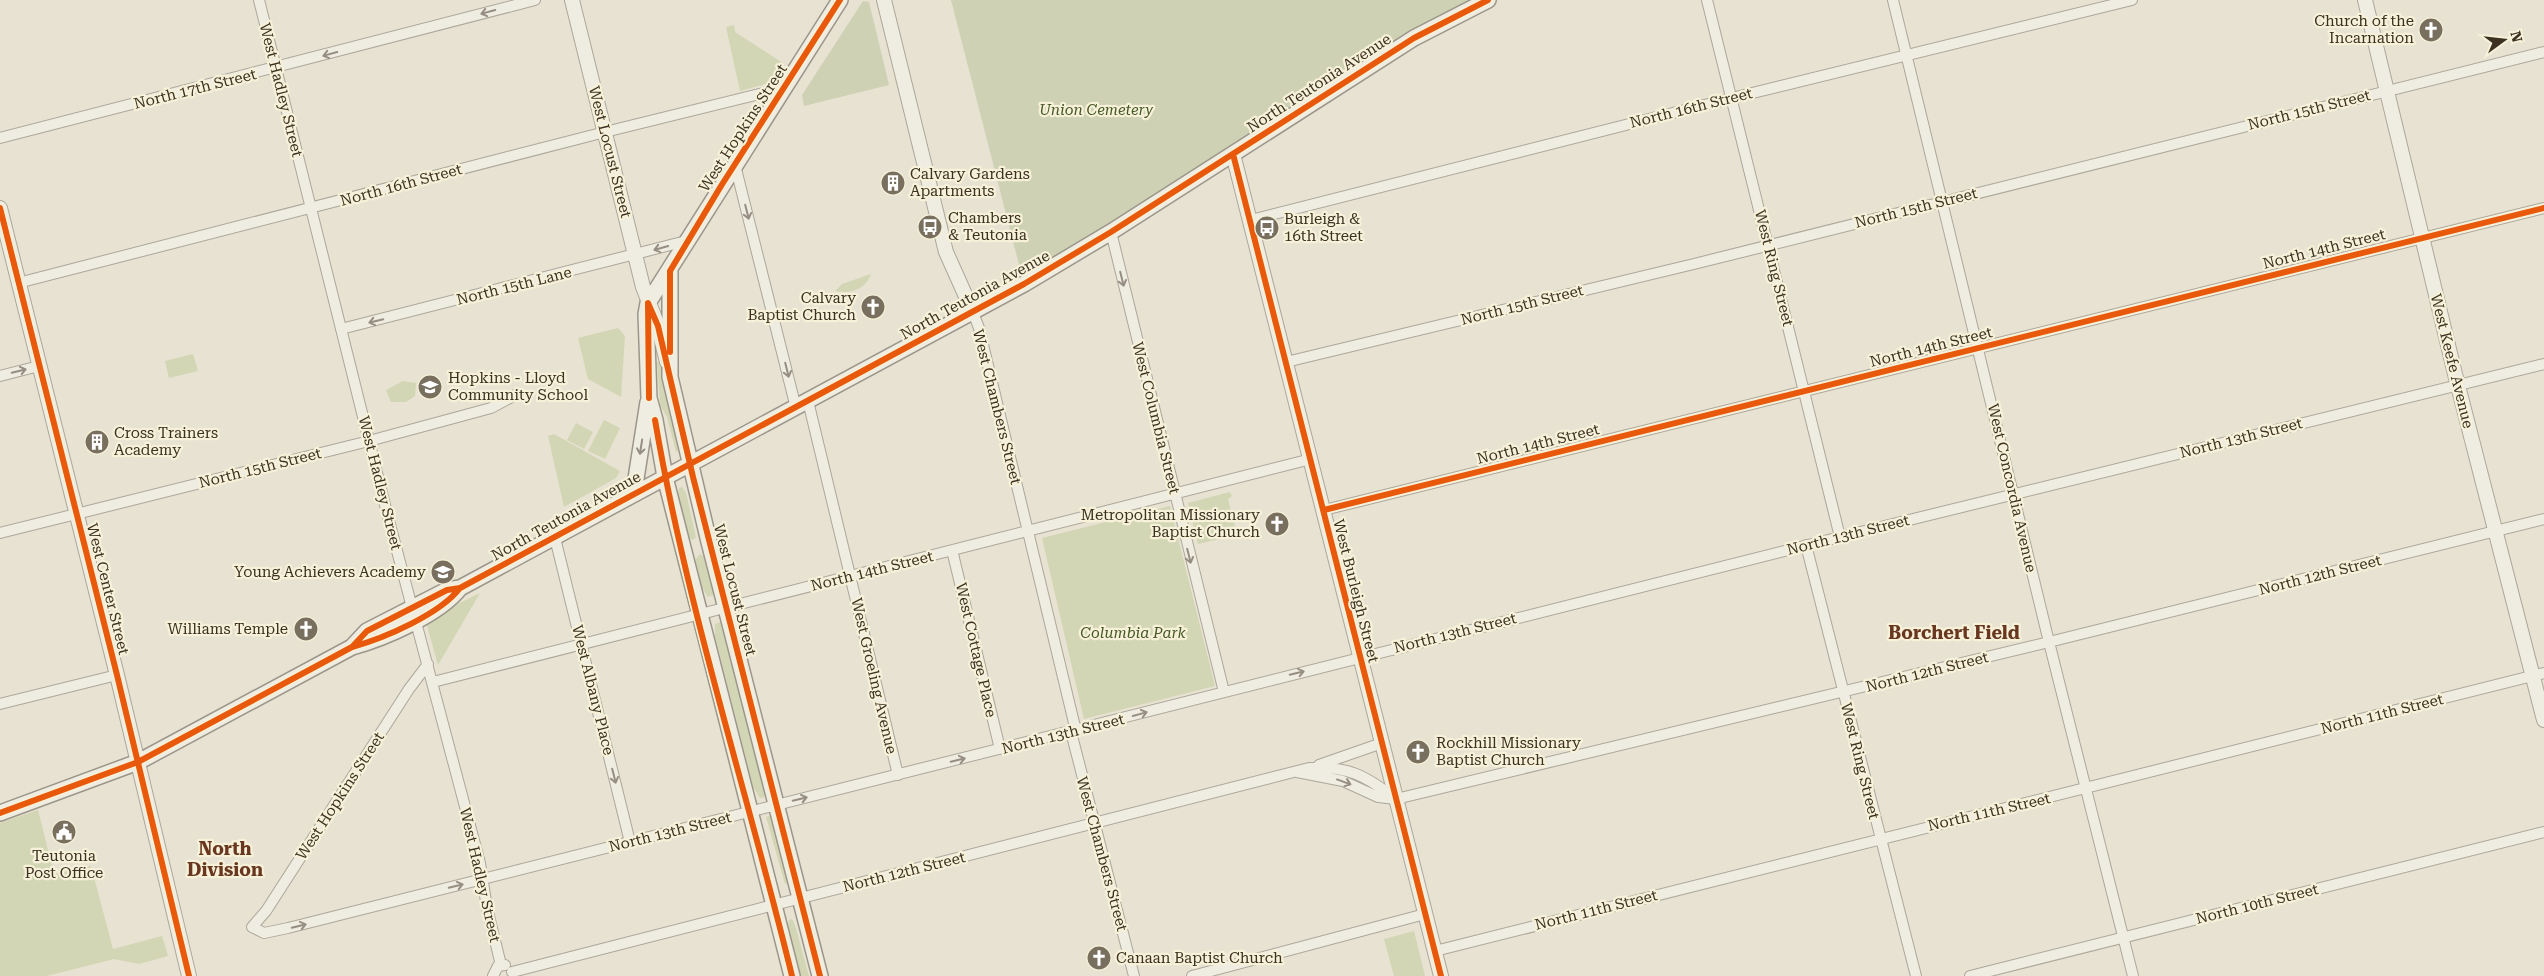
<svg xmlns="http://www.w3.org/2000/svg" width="2544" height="976" font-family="'Roboto Serif',serif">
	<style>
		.green { fill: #d3d6b4 }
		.cemetery { fill: #ced1b3 }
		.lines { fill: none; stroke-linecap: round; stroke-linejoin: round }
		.minor-casing { stroke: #aca799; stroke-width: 12 }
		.tertiary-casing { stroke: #aca799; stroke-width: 16 }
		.secondary-casing { stroke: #9c968a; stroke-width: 18 }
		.minor { stroke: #efece2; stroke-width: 10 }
		.tertiary { stroke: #efece2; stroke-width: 14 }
		.secondary { stroke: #efece2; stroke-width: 15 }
		.cycleway-casing { stroke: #f6f1d8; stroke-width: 9 }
		.cycleway { stroke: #e8590c; stroke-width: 6 }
		.oneway { stroke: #968e82 }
		.labels { text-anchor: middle; stroke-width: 4.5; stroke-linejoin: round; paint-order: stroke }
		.poi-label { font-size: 15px; fill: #3c3121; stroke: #f6f1d8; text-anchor: start }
		.street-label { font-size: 15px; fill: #3c3121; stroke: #f6f1d8 }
		.park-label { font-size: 15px; font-style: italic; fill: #475827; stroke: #f6f1d8 }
		.quarter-label { font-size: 18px; font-weight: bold; fill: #693720; stroke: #f6f1d8 }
	</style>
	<rect width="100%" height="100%" fill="#e7e2d1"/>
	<!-- green -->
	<path class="green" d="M734,25L735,32L783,63L769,83L740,91L726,27Z
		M871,274C865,290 851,294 835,291L842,284Z
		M618,328L625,336L621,397L588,379L578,338Z
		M193,354L198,371L169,378L165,361Z
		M657,362H661L679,444V450L676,452L667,417L660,405Z
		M403,381L416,383L415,396L406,402H391L386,390Z
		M604,420L620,428L605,459L588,451Z
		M576,423L593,432L584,449L567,440Z
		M554,434L620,471L616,478L564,507L548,436Z
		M682,487L686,493L696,537L693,540L689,538L678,495L679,488Z
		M1230,492L1232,496L1228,499L1237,535L1198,544L1188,503Z
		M1170,506L1215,686L1084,719L1042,538Z
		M700,554L707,558L714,590L713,595L708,597L701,586L695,560Z
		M480,593L438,665L426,622L433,616Z
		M720,622L723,627L765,791L764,797L760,798L753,787L715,636V624Z
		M38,810L54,874L91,866L113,949L162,936L168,956L139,964L114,959L47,976H0V823Z
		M772,815L788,877L787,883L785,884L766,817Z
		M792,919L795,925L809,976H801L788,927L789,920Z
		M1414,931L1425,976H1394L1384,939Z"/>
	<!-- cemetery -->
	<path class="cemetery" d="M951,0H1488L1024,284Z
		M863,1L869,2L889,85L804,106L802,95Z"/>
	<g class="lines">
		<defs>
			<path id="minor" d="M259,0L388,517L480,863L487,908L501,965
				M1707,0L1840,537
				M1893,0L2049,642L2133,976
				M0,138L535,0
				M735,165L796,408
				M1251,220L1732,98L2132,0
				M1111,232L1224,692
				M18,283L605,132L784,88
				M972,310L979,328L1076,731
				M341,329L686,241
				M1286,362L1698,263L2544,52
				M0,376L39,366
				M808,401L898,775
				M1324,510L2544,208
				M0,533L369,441L491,408L517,394
				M555,538L630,842
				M1806,545L1916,976
				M952,550L1000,749
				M428,664L409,689L266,911L252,927L264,933L288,928L1840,537L2544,364
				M433,682L1311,459
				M0,704L117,675
				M1071,732L1134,976
				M1319,765L1382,743
				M1297,772L1343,781L1378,797L1396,799L2049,642L2544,519
				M1435,951L2544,673
				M512,972L1309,768C1348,766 1365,775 1396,799
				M493,976L498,966L505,965
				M1192,976L1425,914
				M1970,976L2544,832"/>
			<path id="tertiary" d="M572,0L643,287L658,326L667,362
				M884,0L946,252L972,310
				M2365,0L2455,374L2544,720
				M1233,154L1441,976
				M0,208L117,675L189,976"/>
			<path id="secondary" d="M670,271V377L709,542L820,976
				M626,498L635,485L648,402
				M352,647L367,631L447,590L460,588L1024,284L1111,232L1414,38L1488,0
				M0,813L138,762L352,647C385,638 440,614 460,588
				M792,976L665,477L655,420L649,398L646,314L648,303L840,0"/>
		</defs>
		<!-- minor casing -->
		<use href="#minor" class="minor-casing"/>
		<!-- tertiary casing -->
		<use href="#tertiary" class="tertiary-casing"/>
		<!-- secondary casing -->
		<use href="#secondary" class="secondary-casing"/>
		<!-- minor -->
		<use href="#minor" class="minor"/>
		<!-- tertiary -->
		<use href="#tertiary" class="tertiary"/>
		<!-- secondary -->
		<use href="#secondary" class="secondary"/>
		<defs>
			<path id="cycleway" d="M1233,154L1441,976
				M0,208L117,675L189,976
				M648,303L658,326L693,477L820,976
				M648,305L649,398
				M670,352V271L721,186L840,0
				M655,420C687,608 747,791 792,976
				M1324,510L2544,208
				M352,647L367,631L447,590L460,588L1024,284L1111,232L1414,38L1488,0
				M0,813L138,762L352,647C385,638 440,614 460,588"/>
		</defs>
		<!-- cycleway casing -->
		<use href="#cycleway" class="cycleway-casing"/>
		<!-- cycleway -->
		<use href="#cycleway" class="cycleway"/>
	</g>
	<!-- one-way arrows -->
	<defs><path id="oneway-shaft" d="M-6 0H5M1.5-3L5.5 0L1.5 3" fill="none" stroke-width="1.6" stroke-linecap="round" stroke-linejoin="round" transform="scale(1.25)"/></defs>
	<g class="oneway">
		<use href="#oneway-shaft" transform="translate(488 12) rotate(165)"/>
		<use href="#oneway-shaft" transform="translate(330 54) rotate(165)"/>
		<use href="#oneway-shaft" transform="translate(747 212) rotate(76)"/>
		<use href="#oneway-shaft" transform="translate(661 248) rotate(164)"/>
		<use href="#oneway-shaft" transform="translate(1122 279) rotate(76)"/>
		<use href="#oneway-shaft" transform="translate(376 321) rotate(166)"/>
		<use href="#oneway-shaft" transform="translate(787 370) rotate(76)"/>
		<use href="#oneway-shaft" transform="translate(19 371) rotate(-14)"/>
		<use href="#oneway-shaft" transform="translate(641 447) rotate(99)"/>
		<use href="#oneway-shaft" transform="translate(1189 556) rotate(76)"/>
		<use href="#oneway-shaft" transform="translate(1297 673) rotate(-14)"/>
		<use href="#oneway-shaft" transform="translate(1140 714) rotate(-15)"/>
		<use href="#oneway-shaft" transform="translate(958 760) rotate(-14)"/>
		<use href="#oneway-shaft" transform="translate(614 776) rotate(76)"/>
		<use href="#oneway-shaft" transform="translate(1344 782) rotate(20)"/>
		<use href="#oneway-shaft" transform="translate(800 799) rotate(-13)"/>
		<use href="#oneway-shaft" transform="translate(456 886) rotate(-14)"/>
		<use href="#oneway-shaft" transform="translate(299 926) rotate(-14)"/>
	</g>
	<!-- icons -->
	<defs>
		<symbol id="church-disc" viewBox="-11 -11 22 22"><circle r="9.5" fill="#786f5f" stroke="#f6f1d8"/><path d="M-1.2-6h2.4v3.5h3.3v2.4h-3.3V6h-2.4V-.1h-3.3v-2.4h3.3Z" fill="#fff"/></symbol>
		<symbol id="building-disc" viewBox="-11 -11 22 22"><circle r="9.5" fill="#786f5f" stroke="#f6f1d8"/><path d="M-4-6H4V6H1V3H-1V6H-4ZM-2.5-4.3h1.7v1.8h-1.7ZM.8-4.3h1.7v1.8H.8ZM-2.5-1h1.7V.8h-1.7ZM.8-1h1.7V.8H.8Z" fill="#fff"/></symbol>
		<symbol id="bus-disc" viewBox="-11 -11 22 22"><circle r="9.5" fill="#786f5f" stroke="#f6f1d8"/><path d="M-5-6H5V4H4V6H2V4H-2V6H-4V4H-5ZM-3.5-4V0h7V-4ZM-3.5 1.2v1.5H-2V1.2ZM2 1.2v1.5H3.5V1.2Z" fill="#fff"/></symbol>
		<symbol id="school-disc" viewBox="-11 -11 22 22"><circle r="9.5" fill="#786f5f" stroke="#f6f1d8"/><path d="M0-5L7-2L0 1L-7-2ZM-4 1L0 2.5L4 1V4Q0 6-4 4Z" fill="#fff"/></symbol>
		<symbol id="civic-disc" viewBox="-11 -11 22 22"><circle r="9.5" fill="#786f5f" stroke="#f6f1d8"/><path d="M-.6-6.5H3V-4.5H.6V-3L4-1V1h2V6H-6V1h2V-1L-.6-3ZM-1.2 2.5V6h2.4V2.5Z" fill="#fff"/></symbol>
	</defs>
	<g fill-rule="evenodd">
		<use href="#church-disc" x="2417" y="16" width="28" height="28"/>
		<use href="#building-disc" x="879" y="169" width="28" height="28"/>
		<use href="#bus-disc" x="916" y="213" width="28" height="28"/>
		<use href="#bus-disc" x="1253" y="214" width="28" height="28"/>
		<use href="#church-disc" x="859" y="293" width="28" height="28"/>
		<use href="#school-disc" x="416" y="373" width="28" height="28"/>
		<use href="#building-disc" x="83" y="428" width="28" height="28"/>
		<use href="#church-disc" x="1263" y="510" width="28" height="28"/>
		<use href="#school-disc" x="429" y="558" width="28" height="28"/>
		<use href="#church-disc" x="292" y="615" width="28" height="28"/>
		<use href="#church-disc" x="1404" y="738" width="28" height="28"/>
		<use href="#civic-disc" x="50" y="818" width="28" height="28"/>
		<use href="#church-disc" x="1085" y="944" width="28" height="28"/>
	</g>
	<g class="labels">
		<!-- poi labels -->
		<g class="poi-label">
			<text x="2414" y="26" text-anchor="end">Church of the<tspan x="2414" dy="17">Incarnation</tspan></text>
			<text x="910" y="179">Calvary Gardens<tspan x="910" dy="17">Apartments</tspan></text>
			<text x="948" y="223">Chambers<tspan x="948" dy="17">&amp; Teutonia</tspan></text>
			<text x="1284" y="224">Burleigh &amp;<tspan x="1284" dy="17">16th Street</tspan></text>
			<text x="856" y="303" text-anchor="end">Calvary<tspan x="856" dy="17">Baptist Church</tspan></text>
			<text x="448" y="383">Hopkins - Lloyd<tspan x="448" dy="17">Community School</tspan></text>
			<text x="114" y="438">Cross Trainers<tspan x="114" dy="17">Academy</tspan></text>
			<text x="1260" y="520" text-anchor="end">Metropolitan Missionary<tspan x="1260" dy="17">Baptist Church</tspan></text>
			<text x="426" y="577" text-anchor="end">Young Achievers Academy</text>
			<text x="288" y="634" text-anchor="end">Williams Temple</text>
			<text x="1436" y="748">Rockhill Missionary<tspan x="1436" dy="17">Baptist Church</tspan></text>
			<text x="64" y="861" text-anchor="middle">Teutonia<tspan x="64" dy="17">Post Office</tspan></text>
			<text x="1116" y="963">Canaan Baptist Church</text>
		</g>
		<!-- street labels -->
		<g class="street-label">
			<text transform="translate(1319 83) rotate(-33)" y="5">North Teutonia Avenue</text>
			<text transform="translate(195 89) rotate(-14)" y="5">North 17th Street</text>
			<text transform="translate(281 90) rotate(76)" y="5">West Hadley Street</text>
			<text transform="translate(1691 108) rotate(-14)" y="5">North 16th Street</text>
			<text transform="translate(2309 110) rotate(-14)" y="5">North 15th Street</text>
			<text transform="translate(743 128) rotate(-57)" y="5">West Hopkins Street</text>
			<text transform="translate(610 152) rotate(76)" y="5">West Locust Street</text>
			<text transform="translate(401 185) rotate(-15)" y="5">North 16th Street</text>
			<text transform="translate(1916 208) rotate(-14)" y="5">North 15th Street</text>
			<text transform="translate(2324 249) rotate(-14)" y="5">North 14th Street</text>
			<text transform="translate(1774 268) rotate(76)" y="5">West Ring Street</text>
			<text transform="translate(514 286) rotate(-14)" y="5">North 15th Lane</text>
			<text transform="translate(975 295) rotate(-29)" y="5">North Teutonia Avenue</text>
			<text transform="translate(1522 305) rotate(-14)" y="5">North 15th Street</text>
			<text transform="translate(1931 347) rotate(-14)" y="5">North 14th Street</text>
			<text transform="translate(2452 361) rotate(76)" y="5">West Keefe Avenue</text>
			<text transform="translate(997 407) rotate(76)" y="5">West Chambers Street</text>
			<text transform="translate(1156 418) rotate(76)" y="5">West Columbia Street</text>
			<text transform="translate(2241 438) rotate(-14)" y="5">North 13th Street</text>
			<text transform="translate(1538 444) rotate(-14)" y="5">North 14th Street</text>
			<text transform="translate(260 468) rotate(-14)" y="5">North 15th Street</text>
			<text transform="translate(380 483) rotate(76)" y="5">West Hadley Street</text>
			<text transform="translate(2012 488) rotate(77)" y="5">West Concordia Avenue</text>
			<text transform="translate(566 516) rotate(-29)" y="5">North Teutonia Avenue</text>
			<text transform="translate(1848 535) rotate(-14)" y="5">North 13th Street</text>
			<text transform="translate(872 571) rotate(-14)" y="5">North 14th Street</text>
			<text transform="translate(2320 575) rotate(-14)" y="5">North 12th Street</text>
			<text transform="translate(108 589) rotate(76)" y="5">West Center Street</text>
			<text transform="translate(735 590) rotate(76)" y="5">West Locust Street</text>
			<text transform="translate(1356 591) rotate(76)" y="5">West Burleigh Street</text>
			<text transform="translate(1455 633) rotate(-14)" y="5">North 13th Street</text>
			<text transform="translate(976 650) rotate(77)" y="5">West Cottage Place</text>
			<text transform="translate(1927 672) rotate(-14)" y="5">North 12th Street</text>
			<text transform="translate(874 676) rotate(77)" y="5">West Groeling Avenue</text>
			<text transform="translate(593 690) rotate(76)" y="5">West Albany Place</text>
			<text transform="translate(2382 714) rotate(-14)" y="5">North 11th Street</text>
			<text transform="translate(1063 734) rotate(-14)" y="5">North 13th Street</text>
			<text transform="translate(1860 761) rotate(76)" y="5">West Ring Street</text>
			<text transform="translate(340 796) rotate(-57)" y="5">West Hopkins Street</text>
			<text transform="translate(1989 812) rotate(-13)" y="5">North 11th Street</text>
			<text transform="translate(670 832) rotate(-14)" y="5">North 13th Street</text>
			<text transform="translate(1102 854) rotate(75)" y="5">West Chambers Street</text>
			<text transform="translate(904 872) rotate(-14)" y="5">North 12th Street</text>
			<text transform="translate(480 875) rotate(77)" y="5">West Hadley Street</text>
			<text transform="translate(2257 904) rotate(-14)" y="5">North 10th Street</text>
			<text transform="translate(1596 910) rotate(-14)" y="5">North 11th Street</text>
		</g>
		<!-- park labels -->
		<g class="park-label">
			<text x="1096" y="115">Union Cemetery</text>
			<text x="1133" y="638">Columbia Park</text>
		</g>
		<!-- quarter labels -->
		<g class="quarter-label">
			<text x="1954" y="639">Borchert Field</text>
			<text x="225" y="855">North<tspan x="225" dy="21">Division</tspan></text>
		</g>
	</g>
	<!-- north arrow -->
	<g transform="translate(2504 40) rotate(75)" stroke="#f6f1d8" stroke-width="4" paint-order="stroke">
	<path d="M0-4L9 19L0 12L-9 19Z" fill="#3c3121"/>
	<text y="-8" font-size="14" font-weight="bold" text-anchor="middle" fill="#3c3121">N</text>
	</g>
</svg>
